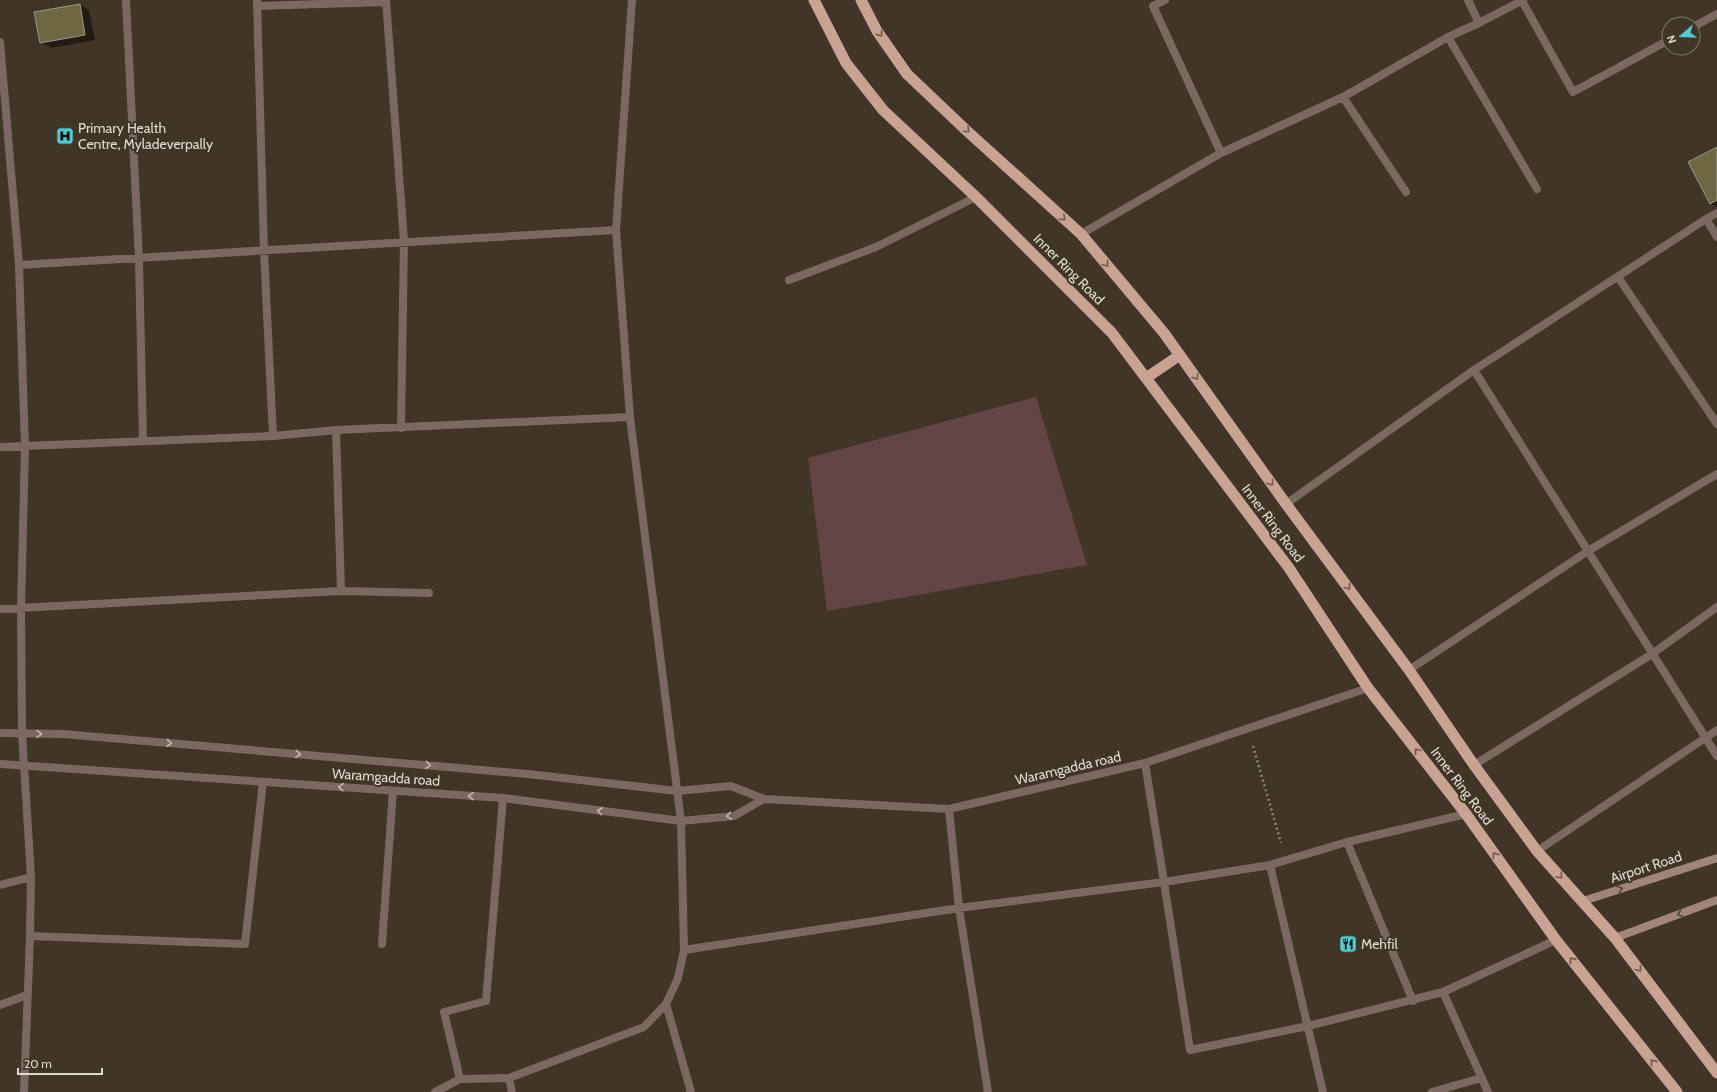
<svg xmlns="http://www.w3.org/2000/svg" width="1717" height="1092" font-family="Cabin,sans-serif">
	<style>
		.green { fill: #624544 }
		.shadow { fill: #0007 }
		.building { fill: #6f6741; stroke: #9d9986 }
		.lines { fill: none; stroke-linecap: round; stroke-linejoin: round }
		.path { stroke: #91887c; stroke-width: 2.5; stroke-dasharray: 2 3; stroke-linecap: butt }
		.minor { stroke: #7a6961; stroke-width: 8 }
		.tertiary { stroke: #7a6961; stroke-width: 8 }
		.secondary { stroke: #a08578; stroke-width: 8 }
		.trunk { stroke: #c9a292; stroke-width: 11 }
		.oneway { stroke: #705b4c }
		.oneway2 { stroke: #c1b7af }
		.oneway3 { stroke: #534537 }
		.labels { text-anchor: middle; stroke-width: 4; stroke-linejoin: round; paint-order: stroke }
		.poi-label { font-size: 14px; fill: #e0d9d0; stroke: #403527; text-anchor: start }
		.street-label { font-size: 14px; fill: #e0d9d0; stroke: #403527 }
	</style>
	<rect width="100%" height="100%" fill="#403527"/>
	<!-- green -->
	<path class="green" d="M1036,397L1087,565L827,611L808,458Z"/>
	<!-- shadow -->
	<path class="shadow" d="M80,5L89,10L95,40L51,48L41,42Z
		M1717,148V207L1710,203Z"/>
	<!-- building -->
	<path class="building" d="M80,4L85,35L40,43L34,12Z
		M1717,147V200L1710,204L1688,162Z"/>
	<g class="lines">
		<!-- path -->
		<path class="path" d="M1253,746L1281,843"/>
		<!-- minor -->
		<path class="minor" d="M126,0L139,259L143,441
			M257,0L264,251L273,436
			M386,0L404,241L401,428
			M1165,0L1153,6L1221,153
			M1468,0L1479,23
			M1522,1L1573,92L1669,40
			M257,6L386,2
			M1693,27L1717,14
			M1448,37L1537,189
			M0,42L19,265L25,447L21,609L22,733L31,877L30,936L24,1092
			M1343,97L1406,192
			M1717,213L1706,219L1717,237
			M1081,234L1221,153L1343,97L1448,37L1479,23L1523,0
			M19,265C218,254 417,240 616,230
			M1618,277L1717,424
			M789,280L876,247L976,197
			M1474,370L1717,756
			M336,430L341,591
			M0,447L273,436L336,430L630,417
			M1286,504L1474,370L1706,219
			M0,609L341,591L429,593
			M1409,670L1588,551L1717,474
			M1145,763L1164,882L1270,865L1347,842L1466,814
			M1474,765L1652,654L1717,607
			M949,809L959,908L988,1092
			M1347,842L1413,1001
			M1537,851L1717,730
			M1270,865L1323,1092
			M0,885L31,877
			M30,936L245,944L263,782
			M382,944L393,791
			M684,950L959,908L1164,882L1190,1050L1308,1026L1443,992L1556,940
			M1443,992L1488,1092
			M666,1004L691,1092
			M0,1005L27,995
			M509,1078L512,1092
			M460,1079L444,1012L486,1001L503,798
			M435,1092L460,1079L509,1078L644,1027L666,1004L678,978L684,950L681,821L630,417L616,230L632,0
			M1432,1092L1481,1078"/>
		<!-- tertiary -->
		<path class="tertiary" d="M0,733L63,734L528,774L677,791L731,786L764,799L949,809L1145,763L1368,688
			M0,764L503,798L681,821L734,816L764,799"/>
		<!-- secondary -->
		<path class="secondary" d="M1583,901L1717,858
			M1615,938L1717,900"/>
		<!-- trunk -->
		<path class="trunk" d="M814,0L846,63L883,110L976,197L1112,333L1289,568L1368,688L1466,814L1556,940L1677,1092
			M861,0L877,31L907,74L967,131L1081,234L1164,333L1286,504L1409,670L1474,765L1537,851L1615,938L1717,1073
			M1146,378L1180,355"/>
	</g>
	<!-- one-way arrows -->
	<defs><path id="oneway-chevron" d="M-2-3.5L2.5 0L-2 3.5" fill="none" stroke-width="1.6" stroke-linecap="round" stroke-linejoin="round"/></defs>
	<g class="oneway">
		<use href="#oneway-chevron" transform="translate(880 34) rotate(56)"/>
		<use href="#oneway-chevron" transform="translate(967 130) rotate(43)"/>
		<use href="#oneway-chevron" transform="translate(1063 218) rotate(42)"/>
		<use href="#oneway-chevron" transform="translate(1106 264) rotate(50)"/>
		<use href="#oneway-chevron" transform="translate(1196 377) rotate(55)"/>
		<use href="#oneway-chevron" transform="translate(1271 483) rotate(55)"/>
		<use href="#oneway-chevron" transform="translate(1348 587) rotate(53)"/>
		<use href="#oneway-chevron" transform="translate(1417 751) rotate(-128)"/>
		<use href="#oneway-chevron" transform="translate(1495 855) rotate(-125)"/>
		<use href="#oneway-chevron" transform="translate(1560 876) rotate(47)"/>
		<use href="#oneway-chevron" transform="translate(1572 960) rotate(-129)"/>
		<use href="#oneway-chevron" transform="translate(1639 969) rotate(53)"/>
		<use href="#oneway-chevron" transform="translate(1653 1062) rotate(-129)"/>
	</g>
	<g class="oneway2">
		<use href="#oneway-chevron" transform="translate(39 734) rotate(1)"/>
		<use href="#oneway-chevron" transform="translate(169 743) rotate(5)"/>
		<use href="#oneway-chevron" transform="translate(298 754) rotate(5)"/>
		<use href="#oneway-chevron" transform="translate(428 765) rotate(5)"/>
		<use href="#oneway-chevron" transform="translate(341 787) rotate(-176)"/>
		<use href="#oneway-chevron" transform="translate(471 796) rotate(-176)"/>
		<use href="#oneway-chevron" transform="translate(600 811) rotate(-173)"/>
		<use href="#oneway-chevron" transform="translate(729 816) rotate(171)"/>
	</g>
	<g class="oneway3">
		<use href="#oneway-chevron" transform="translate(1620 889) rotate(-18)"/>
		<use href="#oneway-chevron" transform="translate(1680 914) rotate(160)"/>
	</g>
	<!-- icons -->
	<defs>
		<symbol id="hospital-square" viewBox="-11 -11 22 22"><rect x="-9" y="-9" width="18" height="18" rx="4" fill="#51ccd2" stroke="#403527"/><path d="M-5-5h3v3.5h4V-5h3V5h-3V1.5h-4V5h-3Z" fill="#111"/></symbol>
		<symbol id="restaurant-square" viewBox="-11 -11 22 22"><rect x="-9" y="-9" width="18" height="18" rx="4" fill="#51ccd2" stroke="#403527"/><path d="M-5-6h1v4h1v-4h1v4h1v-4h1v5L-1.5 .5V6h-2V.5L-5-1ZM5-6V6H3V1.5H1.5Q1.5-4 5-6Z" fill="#111"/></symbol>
	</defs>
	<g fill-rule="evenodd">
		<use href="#hospital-square" x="55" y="126" width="20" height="20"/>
		<use href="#restaurant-square" x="1338" y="934" width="20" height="20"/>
	</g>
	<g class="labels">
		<!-- poi labels -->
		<g class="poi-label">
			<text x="78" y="133">Primary Health<tspan x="78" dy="16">Centre, Myladeverpally</tspan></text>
			<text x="1361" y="949">Mehfil</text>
		</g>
		<!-- street labels -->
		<g class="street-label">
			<text transform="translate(1069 269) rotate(45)" y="5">Inner Ring Road</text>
			<text transform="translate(1273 523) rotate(53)" y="5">Inner Ring Road</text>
			<text transform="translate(1068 768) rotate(-13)" y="5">Waramgadda road</text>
			<text transform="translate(386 777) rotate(4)" y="5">Waramgadda road</text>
			<text transform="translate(1462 786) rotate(53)" y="5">Inner Ring Road</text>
			<text transform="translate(1646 867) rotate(-18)" y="5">Airport Road</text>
		</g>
	</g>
	<!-- north arrow -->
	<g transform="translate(1681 36) rotate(251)"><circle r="19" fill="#403527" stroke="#80776b"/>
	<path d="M0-3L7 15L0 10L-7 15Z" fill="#51ccd2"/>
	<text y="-6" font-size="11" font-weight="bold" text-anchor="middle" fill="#e0d9d0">N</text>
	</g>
	<!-- scale -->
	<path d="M18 1068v6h84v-6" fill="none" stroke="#e0d9d0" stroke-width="2"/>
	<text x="24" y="1068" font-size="12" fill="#e0d9d0" stroke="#403527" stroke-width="3" paint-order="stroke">20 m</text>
</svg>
